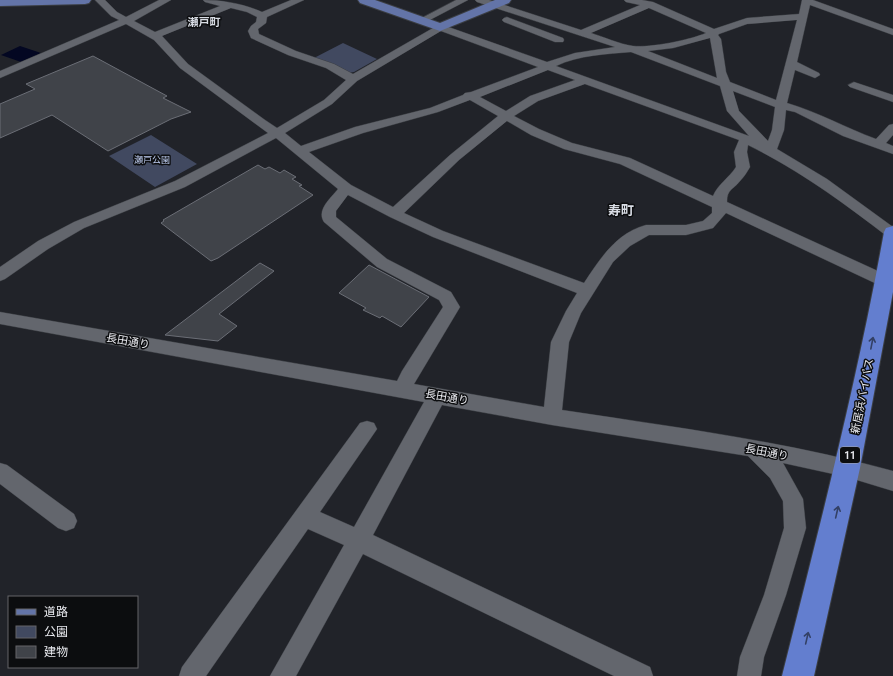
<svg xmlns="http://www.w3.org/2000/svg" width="893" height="676" font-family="Roboto,'Noto Sans JP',sans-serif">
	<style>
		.green { fill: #414960 }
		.water { fill: #030722 }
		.building { fill: #404349; stroke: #6b6e76 }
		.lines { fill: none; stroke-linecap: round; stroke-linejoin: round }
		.minor-casing { stroke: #3b3e43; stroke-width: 1 }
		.major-casing { stroke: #3b3e43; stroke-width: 2 }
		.highway-casing { stroke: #3b3e43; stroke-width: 2 }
		.minor { fill: #63666d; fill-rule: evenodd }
		.major { fill: #6374a8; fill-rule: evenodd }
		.highway { fill: #637ecf; fill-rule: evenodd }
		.oneway { stroke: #334065 }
		.labels { text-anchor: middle; stroke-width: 3; stroke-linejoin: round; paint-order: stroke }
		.far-park-label { font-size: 9px; fill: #c1d0f4; stroke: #0c0d0f }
		.shield { fill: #0c0d0f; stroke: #a7a8ac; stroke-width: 1 }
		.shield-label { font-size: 10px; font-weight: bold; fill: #e9eaef }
		.far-quarter-label { font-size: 11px; font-weight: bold; fill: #d8dce4; stroke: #0c0d0f }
		.street-label { font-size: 11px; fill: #e9eaef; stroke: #0c0d0f }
		.quarter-label { font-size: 13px; font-weight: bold; fill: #d8dce4; stroke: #0c0d0f }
	</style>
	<rect width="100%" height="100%" fill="#212329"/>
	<!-- green -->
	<path class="green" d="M343,43L377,59L354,72L348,73L314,58Z
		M151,135L197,164L155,187L109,156Z"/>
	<!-- water -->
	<path class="water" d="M20,46L41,53L21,62L1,55Z"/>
	<!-- building -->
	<path class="building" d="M93,56L167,96L163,98L191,112L171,119L108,151L52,115L0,138V104L35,89L26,84Z
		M258,165L265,169L269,167L280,173L284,170L296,177L292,179L302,185L299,186L313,195L218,258L211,261L161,223L164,221L163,220Z
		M260,263L274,271L219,314L237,326L218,341L165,335Z
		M369,265L429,297L401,327L382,316L380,318L363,310L366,308L339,293Z"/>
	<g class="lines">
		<defs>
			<path id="minor" d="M95,0H105L117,12L126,17L159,0H171L134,21L155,32L220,6L205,2L203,0C223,0 244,4 262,12L291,0H304L267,17L266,23L258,29L259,34L296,51L334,64L353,74L440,24L547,62L575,53L615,47L477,2L475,0H489L581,30L640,5L626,2L624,0H642L653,2L714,29L747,18L799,14L802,0H813L893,29V35L810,5L797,62L819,73L820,75L815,78L795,70L787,103C818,112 846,128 876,139L889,125L893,124V135L886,143L893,146V154L843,136L795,112L786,110L784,130L777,149L827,179L893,227V239L888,237C844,203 799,170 748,145L747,152L750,167C747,172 744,177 740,181C733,190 727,189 727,202L891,277L893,281L891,285L885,287L879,285L726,213L713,228L686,235H649L630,246L613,262L581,313L569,342L562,410C673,427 784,441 893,471V491L847,477L783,463L803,499L806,528L786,595L764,657L761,676H737L740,657L764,595L784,528L783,501L770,478L748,456L552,425L442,405L373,535L650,667L653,676H614L363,554L296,676H270L344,545L308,529L206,676H179L182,667L360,423L367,421L374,423L377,429L320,512L354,527L424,402L0,324V312L397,381L402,371L443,307L439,300L377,267L324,222C316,210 331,198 338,189L276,138L185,187L84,228L48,249L5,279L0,281V267L38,241L74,222L175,181L268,133L180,68L154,40L126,24L0,78V71L119,20L111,16ZM231,8L247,12L257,17L256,22L251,26L248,31L251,38L288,55L326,68L346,80L324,100L277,128L265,120L188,64L162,36ZM649,8L706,33C690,40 650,48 633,46C619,44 604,37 591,33ZM797,20L776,100L730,82L726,72L721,39L718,35L719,34L747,24ZM441,31L538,67L471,92L465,93L463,95L430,108L355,127L301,146L285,133L332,104L357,81ZM710,38L717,78L648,51L673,48ZM631,52L720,86L727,111L749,136L556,66C579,55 607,54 631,52ZM548,70L575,80L530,96L506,111L480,97ZM585,84L739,140L734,152L736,167C729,178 718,184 713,196L630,158L572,143L539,129L514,116L538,101ZM733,91L775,107L772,130L768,141L739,111ZM470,100L498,116L450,155L393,207L351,185L309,152L363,133L438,112ZM507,121L531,135L564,149L620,164L712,207V213L703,221L686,225H646C616,233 600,259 584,283L443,231L404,213L459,160ZM348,195L390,217L433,237L577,293L566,311L551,342L544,407L414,384L460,307L451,292L387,259L336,217V211Z
				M456,0H468L424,23H418L416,21Z
				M507,17L563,38L564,40L563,42H555L504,22L502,20L504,18Z
				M854,82L893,95V102L850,87L848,85Z
				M0,463L7,465L74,514L77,521L74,528L66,531L58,528L0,484Z"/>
			<path id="major" d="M0,0H91L89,3L85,4L0,6Z
				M358,0H375L440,23L495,0H511L509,3L440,31L360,3Z"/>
			<path id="highway" d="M893,226V292L860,468L814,676H782C819,529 857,382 884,232L886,228Z"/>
		</defs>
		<!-- minor casing -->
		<use href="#minor" class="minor-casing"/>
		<!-- major casing -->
		<use href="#major" class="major-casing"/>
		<!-- highway casing -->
		<use href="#highway" class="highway-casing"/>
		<!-- minor -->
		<use href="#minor" class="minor"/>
		<!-- major -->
		<use href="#major" class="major"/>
		<!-- highway -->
		<use href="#highway" class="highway"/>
	</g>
	<!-- one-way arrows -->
	<defs><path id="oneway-shaft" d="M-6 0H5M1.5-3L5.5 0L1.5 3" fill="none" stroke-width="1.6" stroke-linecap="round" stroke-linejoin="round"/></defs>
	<g class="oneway">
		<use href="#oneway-shaft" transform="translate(872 343) rotate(-79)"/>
		<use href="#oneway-shaft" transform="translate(837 512) rotate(-77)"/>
		<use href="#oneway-shaft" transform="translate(807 638) rotate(-77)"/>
	</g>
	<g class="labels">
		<!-- far-park labels -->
		<g class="far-park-label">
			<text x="152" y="163">瀬戸公園</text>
		</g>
		<!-- shield labels -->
		<rect class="shield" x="840" y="447" width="20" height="16" rx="3"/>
		<g class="shield-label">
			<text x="850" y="459">11</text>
		</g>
		<!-- far-quarter labels -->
		<g class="far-quarter-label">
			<text x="204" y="26">瀬戸町</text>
		</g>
		<!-- street labels -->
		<g class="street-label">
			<text transform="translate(128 341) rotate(10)" y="4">長田通り</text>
			<text transform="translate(862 396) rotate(-79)" y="4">新居浜バイパス</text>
			<text transform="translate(447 397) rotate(10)" y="4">長田通り</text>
			<text transform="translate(767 452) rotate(11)" y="4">長田通り</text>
		</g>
		<!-- quarter labels -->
		<g class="quarter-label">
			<text x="621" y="215">寿町</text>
		</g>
	</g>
	<!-- legend -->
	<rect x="8" y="596" width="130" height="72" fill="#0c0d0f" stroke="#646569"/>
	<rect x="16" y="609" width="20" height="6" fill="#6374a8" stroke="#646569"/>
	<text x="44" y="616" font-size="12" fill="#e9eaef">道路</text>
	<rect x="16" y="626" width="20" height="12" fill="#414960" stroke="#646569"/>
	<text x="44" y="636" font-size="12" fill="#e9eaef">公園</text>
	<rect x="16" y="646" width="20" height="12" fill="#404349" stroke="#646569"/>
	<text x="44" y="656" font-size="12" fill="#e9eaef">建物</text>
</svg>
